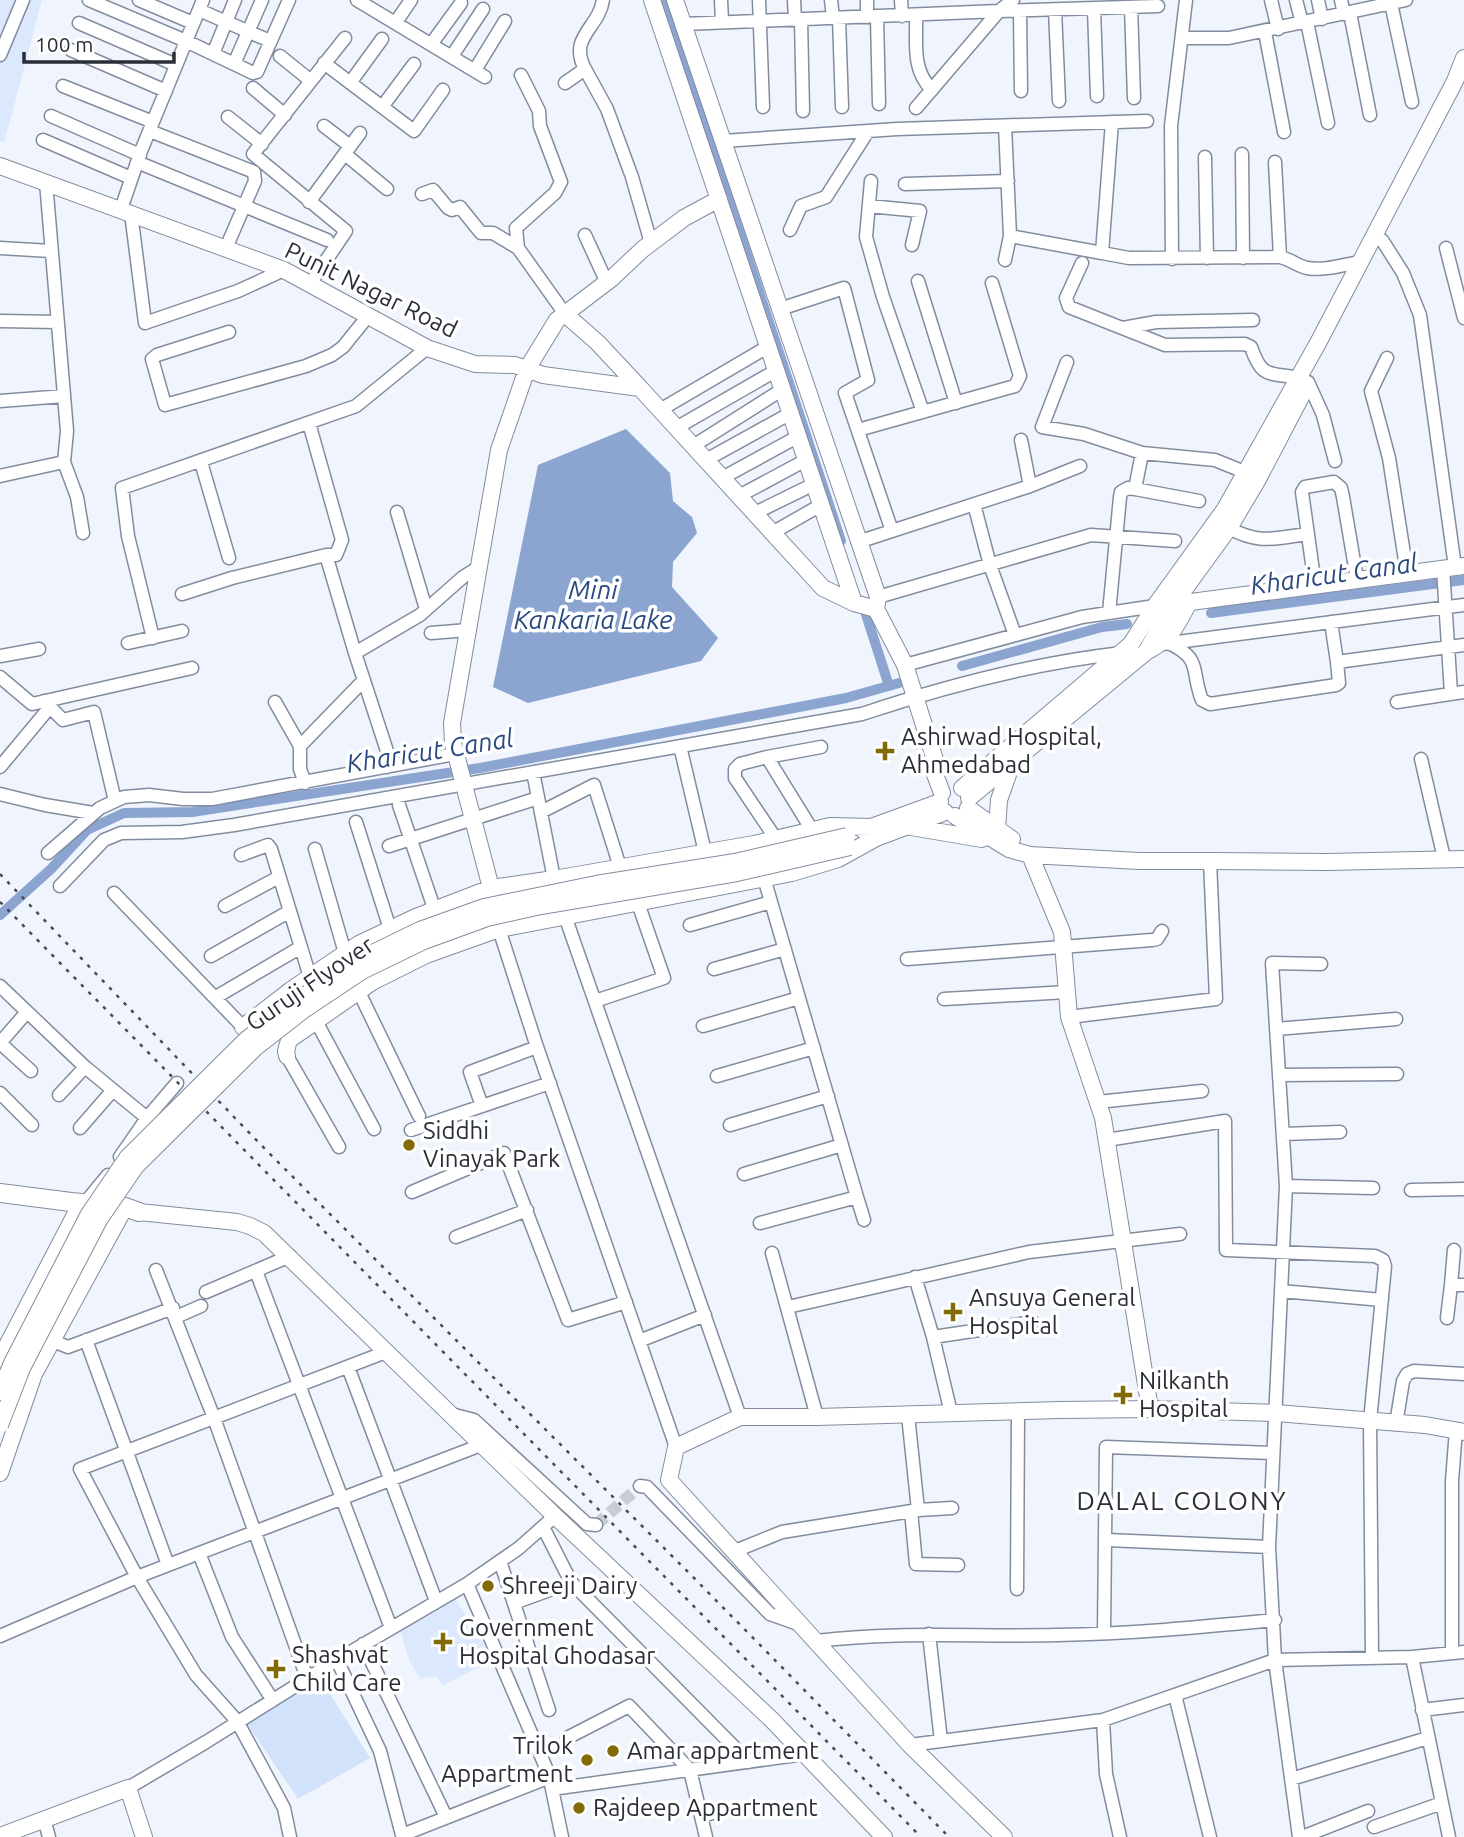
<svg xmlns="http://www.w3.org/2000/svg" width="1464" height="1837" font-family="Ubuntu,sans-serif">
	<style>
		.built { fill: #dce8fd }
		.green { fill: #d3e2fb }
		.water { fill: #8ba4d0 }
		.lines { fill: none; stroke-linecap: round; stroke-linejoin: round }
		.canal { stroke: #8ba4d0; stroke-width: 10 }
		.street-tunnel { stroke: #c8cdd5; stroke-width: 12; stroke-dasharray: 12 6; stroke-linecap: butt }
		.street-casing { stroke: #828c9f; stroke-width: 15 }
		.secondary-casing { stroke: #828c9f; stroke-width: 18 }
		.primary-casing { stroke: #828c9f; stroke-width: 20 }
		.street { stroke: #fff; stroke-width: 12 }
		.secondary { stroke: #fff; stroke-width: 16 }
		.primary { stroke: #fff; stroke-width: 18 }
		.rail { stroke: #484c54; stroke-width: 2.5; stroke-dasharray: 3.5 7; stroke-linecap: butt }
		.secondary-bridge-casing { stroke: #828c9f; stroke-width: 18; stroke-linecap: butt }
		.secondary-bridge { stroke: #fff; stroke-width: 16 }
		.poi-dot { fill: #826b06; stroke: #fff; stroke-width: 2.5 }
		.labels { text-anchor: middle; stroke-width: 7; stroke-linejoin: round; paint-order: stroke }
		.street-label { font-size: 24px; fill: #2a2e36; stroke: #fff }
		.poi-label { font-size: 24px; fill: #2a2e36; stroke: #fff; text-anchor: start }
		.water-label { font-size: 26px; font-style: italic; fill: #2b4a81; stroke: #fff }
		.neighbourhood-label { font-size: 26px; letter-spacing: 2px; fill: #2a2e36; stroke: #fff }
	</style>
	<rect width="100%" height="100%" fill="#f0f5fd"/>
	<!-- built -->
	<path class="built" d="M0,0H42L4,143L0,141Z
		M453,1595L493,1659L443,1686L436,1676L421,1679L410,1663L399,1626Z"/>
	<!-- green -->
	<path class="green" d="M320,1678L370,1758L298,1799L245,1721Z"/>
	<!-- water -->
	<path class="water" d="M626,429L670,473L673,501L692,517L697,533L673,562L672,587L718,638L701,661L528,703L493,687L538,465Z"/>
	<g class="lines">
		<!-- canal -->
		<path class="canal" d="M663,0L841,541
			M862,602L889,686
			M1211,613L1464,580
			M962,666L1102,627L1127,624
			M0,915L51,869L87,830L124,813L192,812L480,768L846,698L899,683"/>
		<!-- street-tunnel -->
		<path class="street-tunnel" d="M596,1525L640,1486"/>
		<defs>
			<path id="street" d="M89,0L186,41L253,73L257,72L289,0
				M139,0L193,23
				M357,0L485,77
				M721,0L722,22
				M759,0L763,107
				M794,0L795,20
				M831,0L833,18
				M867,0V17
				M901,0L902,16
				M1271,0L1278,29
				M1296,0L1302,23
				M1318,0L1322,19
				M1341,0L1344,14
				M1391,3L1412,102
				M1131,7L1134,98
				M1094,9L1097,96
				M199,10L270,41
				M1055,10L1059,101
				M1020,12L1021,91
				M1350,13L1370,115
				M916,15C917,43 911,69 932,90
				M877,17L879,104
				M839,18L842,107
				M801,20L803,111
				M396,22L411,0
				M1307,22L1328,123
				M79,23L176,65
				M683,24L999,11L1013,0
				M1265,32L1284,132
				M1182,38H1229L1406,0
				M432,43L461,3
				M71,50L166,91
				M213,54L235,0
				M0,55L23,0
				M280,56L311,81
				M452,56L483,9
				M324,63L414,131L443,90
				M234,64L262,0
				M585,69C568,37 599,28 603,0
				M475,70L505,21
				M350,83L382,39
				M565,83L585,69L607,109L632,177L651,243
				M63,86L153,122
				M253,88L285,115
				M382,107L414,64
				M916,108L999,11L1158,6
				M51,116L140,155
				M228,117L262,144
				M1112,122L1102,253L1129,258L1280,257C1290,259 1298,266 1307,268C1324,271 1343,265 1360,262
				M324,126L350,146
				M1005,126L1010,236L1102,253
				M150,131L254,172L255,181L226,248
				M43,140L131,178
				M723,141L897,129L1147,121
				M345,154L387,189
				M1242,154L1243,258
				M1205,157L1207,258
				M137,162L327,240
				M1275,162L1280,257
				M871,181L866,237L883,297L923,412
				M905,184L1008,181
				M422,194L433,190L448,208L452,210L460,207L481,233H493L518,248L565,314
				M309,202L360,133
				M869,206L920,211L912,245
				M121,209L141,151L203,0
				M131,213L145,323L238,291L284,270
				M790,230L801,206L826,197L868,131
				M585,235L607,283
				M1382,240L1403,273L1420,315L1455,567
				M0,248L51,251
				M518,248L516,228L555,193L561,182L540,126L539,111L521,75
				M1446,248L1464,318
				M1172,259L1171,126L1186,0
				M1005,260L1010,236
				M1082,263L1066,298L1069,307L1165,345L1245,344L1251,347C1262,379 1268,372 1299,378
				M918,281L956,403
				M310,284L346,231L253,154L345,38
				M780,309L844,288L868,380L845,393L892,531
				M0,321L58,322
				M1123,328L1156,322L1253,320
				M229,332L157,355L152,359L165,405L306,366L332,355L343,347L368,316
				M1387,358L1371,391L1389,458L1407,573
				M1067,362L1042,427L1084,434L1142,453L1135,489L1199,501
				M1308,382L1323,415L1335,461
				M0,401L64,396
				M660,410L769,346
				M309,423L342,540L336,555H326
				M676,428L777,370
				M858,430L1015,386L1020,376L992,283
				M1021,440L1030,486
				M693,446L783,389
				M1142,453L1215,460L1247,473
				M706,460L791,413
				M64,462L77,497L83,533
				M201,462L229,558
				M0,476L64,462L67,431L46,182
				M722,478L799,436
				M739,496L806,460
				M974,504L990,565L1015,635
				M397,512L426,609
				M755,513L814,484
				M1229,528C1260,545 1275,538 1308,534
				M772,533L821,505
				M858,542L1030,486L1080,466
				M1443,568L1451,693
				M1315,585L1302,492L1305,487L1334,482L1341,488L1343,497L1357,579
				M182,594L232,578L326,555L355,653
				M878,597L1091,535L1175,541
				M1109,613L1120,497L1121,492L1128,488L1135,489
				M1331,622L1337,662L1464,645
				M431,633L468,630
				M153,638L128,536L122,488L356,406L427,348
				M128,643L182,631
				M1169,643C1203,660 1190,669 1202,700L1210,704L1336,685L1339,683L1337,662
				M1162,644L1464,605
				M0,656L39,649
				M905,665L1082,617L1155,606
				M0,677L32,704L192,668
				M44,701L63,720L94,712L115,801
				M275,702L300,746
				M1397,702L1464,692
				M680,746L705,852
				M767,757L821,747
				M1421,759L1443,854
				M0,767L50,707
				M387,767V751L355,653L420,615L463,577L479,567
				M533,772L554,879
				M305,783L300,769V746L364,680
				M0,794L45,805L93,813
				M399,805L435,911
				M541,812L594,785L620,867
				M356,822L390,929
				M776,839L735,778V769L740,764L767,757L812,830
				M389,846L538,798
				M315,849L345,953
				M48,853L100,808L124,797L149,795L183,799H212L455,754
				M241,855L268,845L271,849L310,977
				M60,886L104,840L121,833L182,832L234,825L862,714C946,686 1034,663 1122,653
				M114,893L243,1027
				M225,906L279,877
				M565,916L740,1417
				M690,925L771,902
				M499,929L537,1047L676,1447
				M211,956L290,911
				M907,959L1152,940L1157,939L1162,931
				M714,969L785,949
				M0,986L85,1067L147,1118
				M358,990L419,1116
				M216,997L301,947
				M944,999L1067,992
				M595,1001L664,978L638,903
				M26,1013L0,1043L31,1071
				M1069,1017L1216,999L1210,861
				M316,1021L374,1129
				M703,1026L799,998
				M1276,1029L1396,1019
				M287,1056L339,1147
				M1279,1075L1397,1074
				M717,1076L814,1048
				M0,1093L32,1125
				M59,1095L85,1067
				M1098,1102L1202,1091
				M482,1106L470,1072L537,1047
				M730,1125L828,1096
				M80,1128L113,1090
				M411,1130L550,1083
				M1283,1134L1340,1132
				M1107,1140L1225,1121L1226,1250L1375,1256L1383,1260L1385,1266L1370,1421L1372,1657
				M120,1157L147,1118L177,1083
				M744,1174L842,1145
				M1286,1186L1272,963L1321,964
				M1411,1190L1464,1189
				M412,1192L504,1153L568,1320L626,1302
				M857,1197L864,1220
				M84,1204L108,1175
				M760,1223L857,1197L764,878
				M456,1237L527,1210
				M772,1253L817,1417
				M156,1270L214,1418L307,1678
				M256,1271L391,1628
				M915,1277L933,1337L951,1413
				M1451,1285L1454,1250
				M1281,1291L1382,1300
				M206,1292L290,1256
				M788,1307L1029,1252L1180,1234
				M176,1317L201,1306
				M1447,1318L1451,1285H1464
				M933,1337L1033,1322
				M86,1340L168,1565
				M53,1341L68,1347L173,1308
				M639,1341L705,1315
				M348,1367L436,1601
				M451,1414L474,1420L587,1524L596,1525
				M908,1415L918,1510
				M1396,1424L1403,1381L1407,1374L1414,1371L1464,1374
				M640,1486L647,1487L770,1614L801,1625
				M911,1511L916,1564L958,1565
				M543,1527L571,1582L749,1762
				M1107,1540L1269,1547
				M735,1551L782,1532L918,1510L952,1508
				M199,1553L232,1637L272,1699
				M500,1561L549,1710
				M467,1584L550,1777
				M1017,1589L1018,1411
				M514,1603L571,1582
				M1104,1633L1106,1447L1272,1453
				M929,1634L941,1741
				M0,1636L137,1577L481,1445
				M817,1641C897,1631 976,1637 1057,1635C1130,1634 1202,1627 1275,1620
				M363,1644L446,1817
				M1452,1653V1481L1456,1430
				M1412,1657L1449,1837
				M337,1660L380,1751L402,1835L550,1777L552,1789L804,1754
				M1175,1695L1210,1837
				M1422,1710L1464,1705
				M1103,1720L1106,1774L1120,1837
				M567,1738L629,1706L690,1770L706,1837
				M910,1745L1103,1720L1275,1660L1412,1657L1464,1652
				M1291,1779L1428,1738
				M128,1788L206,1742L337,1660L467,1584L519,1548L555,1516
				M552,1789L562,1837
				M701,1816L730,1809
				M44,1819L49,1837
				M1374,1827L1442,1803
				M290,1837L284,1808L237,1721L196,1675L137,1577L80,1469L386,1352
				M1299,1837L1275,1660L1269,1547L1286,1186L1373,1188
				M1302,1837L1368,1811"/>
			<path id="secondary" d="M652,0L854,603
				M675,0L878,597L876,609
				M0,166L284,270L427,348L475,364L515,365L543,375L640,388L823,588L854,603L876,609L905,665L935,760L933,769L942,793
				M565,314L598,343L640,388
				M1168,605L1464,566
				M1146,652L1173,605L1229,528L1257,481L1303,393
				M962,788L1131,644L1155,606L1225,509L1318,343L1455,81L1464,58
				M969,798L1146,652C1171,639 1177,626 1189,602
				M968,808L1012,839
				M955,816L1009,849L1030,855L1139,861H1210L1327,862L1464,859
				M911,827L982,839
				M863,830L940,802
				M997,830L999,800L1011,766
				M1030,855L1062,932L1069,1017L1103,1118L1150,1409
				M499,929L491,888L453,743L452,723L499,450L527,369L557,320L611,279L643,249L684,218L719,199
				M243,1027L291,990L359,944L416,917L491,888L554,879L754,844L830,826L872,827
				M287,1056L286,1051L289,1040L372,982L426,955L499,929L792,873L838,859L876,838L945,812
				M139,1212L237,1222L250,1226L264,1233L555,1516L771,1719L884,1837
				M0,1359L75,1215L84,1204
				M0,1473L34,1374L125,1207
				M0,1836L128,1788L144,1837
				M1004,1837L910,1745L669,1480L676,1447L740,1417H817L1060,1410L1150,1409L1276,1413L1425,1425L1464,1432"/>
			<path id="primary" d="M0,1193L71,1202L125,1207L139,1212"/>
		</defs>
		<!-- street casing -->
		<use href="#street" class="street-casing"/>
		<!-- secondary casing -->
		<use href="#secondary" class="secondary-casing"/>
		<!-- primary casing -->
		<use href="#primary" class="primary-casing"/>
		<!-- street -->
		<use href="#street" class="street"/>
		<!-- secondary -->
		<use href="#secondary" class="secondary"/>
		<!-- primary -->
		<use href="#primary" class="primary"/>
		<!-- rail -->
		<path class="rail" d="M0,874L262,1146L695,1579L949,1837
			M0,902L921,1837"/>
		<defs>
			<path id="secondary-bridge" d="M0,1392L12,1363L89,1214L127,1158L247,1039L298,1000L356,961L420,930L484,907L596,884L735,862L847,836
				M0,1425L22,1368L99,1220L136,1166L255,1048L305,1009L362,971L424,941L487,918L541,906L737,873L850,847"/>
		</defs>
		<!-- secondary-bridge casing -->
		<use href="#secondary-bridge" class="secondary-bridge-casing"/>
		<!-- secondary-bridge -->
		<use href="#secondary-bridge" class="secondary-bridge"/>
	</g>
	<!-- markers -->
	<g class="poi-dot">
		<path d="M881.5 740.5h7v7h7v7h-7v7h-7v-7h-7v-7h7z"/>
		<circle cx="409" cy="1145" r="7"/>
		<path d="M949.5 1301.5h7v7h7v7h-7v7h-7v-7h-7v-7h7z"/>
		<path d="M1119.5 1384.5h7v7h7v7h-7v7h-7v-7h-7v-7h7z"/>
		<circle cx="488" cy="1586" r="7"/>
		<path d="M439.5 1631.5h7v7h7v7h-7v7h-7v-7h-7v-7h7z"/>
		<path d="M272.5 1658.5h7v7h7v7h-7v7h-7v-7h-7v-7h7z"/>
		<circle cx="613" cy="1751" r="7"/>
		<circle cx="587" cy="1760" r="7"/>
		<circle cx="579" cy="1808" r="7"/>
	</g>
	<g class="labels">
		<!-- street labels -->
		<g class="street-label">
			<text transform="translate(371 290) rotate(26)" y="8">Punit Nagar Road</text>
			<text transform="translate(310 984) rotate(-34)" y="8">Guruji Flyover</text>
		</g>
		<!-- poi labels -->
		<g class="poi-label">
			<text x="901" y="745">Ashirwad Hospital,<tspan x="901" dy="28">Ahmedabad</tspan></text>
			<text x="423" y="1139">Siddhi<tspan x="423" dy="28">Vinayak Park</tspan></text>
			<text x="969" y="1306">Ansuya General<tspan x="969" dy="28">Hospital</tspan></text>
			<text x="1139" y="1389">Nilkanth<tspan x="1139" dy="28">Hospital</tspan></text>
			<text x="502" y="1594">Shreeji Dairy</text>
			<text x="459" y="1636">Government<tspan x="459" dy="28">Hospital Ghodasar</tspan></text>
			<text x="292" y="1663">Shashvat<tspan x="292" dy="28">Child Care</tspan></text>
			<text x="573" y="1754" text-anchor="end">Trilok<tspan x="573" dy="28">Appartment</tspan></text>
			<text x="627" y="1759">Amar appartment</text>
			<text x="593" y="1816">Rajdeep Appartment</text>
		</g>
		<!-- water labels -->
		<g class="water-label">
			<text transform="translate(1334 574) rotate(-8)" y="9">Kharicut Canal</text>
			<text x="593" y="599">Mini<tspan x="593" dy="30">Kankaria Lake</tspan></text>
			<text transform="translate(430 751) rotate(-9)" y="9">Kharicut Canal</text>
		</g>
		<!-- neighbourhood labels -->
		<g class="neighbourhood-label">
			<text x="1182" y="1510">DALAL COLONY</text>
		</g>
	</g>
	<!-- scale -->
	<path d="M24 52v10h150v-10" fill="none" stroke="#2a2e36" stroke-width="3.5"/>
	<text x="35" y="52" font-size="21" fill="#2a2e36" stroke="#ffffff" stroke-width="5" paint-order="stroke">100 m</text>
</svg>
